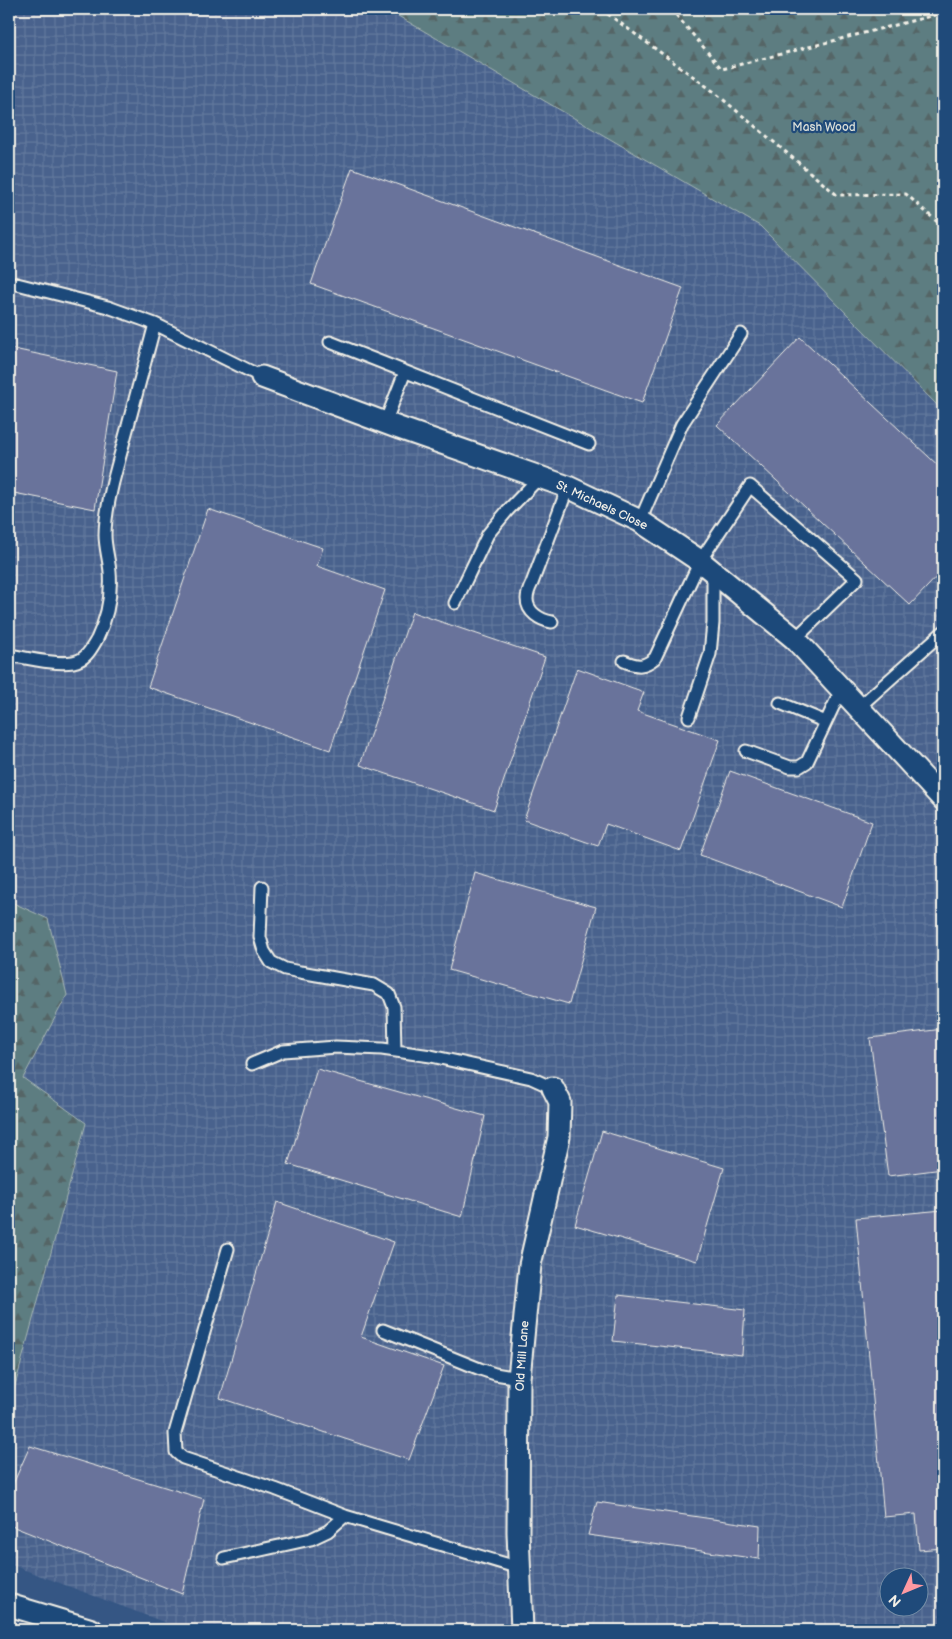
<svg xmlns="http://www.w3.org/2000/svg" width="952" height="1639" font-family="'Balsamiq Sans',sans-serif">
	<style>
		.industrial { fill: url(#industrial-grid); fill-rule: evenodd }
		.forest { fill: url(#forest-firs); stroke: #a8b7b4 }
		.building { fill: #69739b; stroke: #f4f1e8 }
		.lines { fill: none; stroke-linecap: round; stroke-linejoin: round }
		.lane-casing { stroke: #f4f1e8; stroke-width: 15 }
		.street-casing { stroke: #f4f1e8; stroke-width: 25 }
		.path { stroke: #f4f1e8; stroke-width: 3; stroke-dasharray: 4 4; stroke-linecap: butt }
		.lane { stroke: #1f4a7a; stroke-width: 11 }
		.street { stroke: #1f4a7a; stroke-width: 21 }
		.labels { text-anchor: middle; stroke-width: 4.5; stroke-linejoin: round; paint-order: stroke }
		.park-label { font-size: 12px; fill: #dde0d9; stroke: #1f4a7a }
		.street-label { font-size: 12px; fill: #f4f1e8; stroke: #1f4a7a }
	</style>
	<defs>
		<pattern id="industrial-grid" width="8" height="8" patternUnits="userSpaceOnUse" patternTransform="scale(1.25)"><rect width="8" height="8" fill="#48628d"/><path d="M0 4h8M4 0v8" fill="none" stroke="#63799d"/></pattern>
		<pattern id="forest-firs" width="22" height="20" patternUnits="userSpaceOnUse" patternTransform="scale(1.25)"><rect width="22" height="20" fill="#5d7d81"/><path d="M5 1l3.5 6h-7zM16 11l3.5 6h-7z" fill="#546566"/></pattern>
	</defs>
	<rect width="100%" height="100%" fill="#355684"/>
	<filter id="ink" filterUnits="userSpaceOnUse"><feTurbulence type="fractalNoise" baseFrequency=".02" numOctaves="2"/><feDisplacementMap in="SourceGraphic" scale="10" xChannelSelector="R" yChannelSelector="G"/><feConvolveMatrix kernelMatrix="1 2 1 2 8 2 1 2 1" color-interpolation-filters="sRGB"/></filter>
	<g filter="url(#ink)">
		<!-- industrial -->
		<path class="industrial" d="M9,9H386L760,226L943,411V1630H185L9,1564V1408L86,1123L23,1078L9,1060ZM890,1576H920V1606H890Z"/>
		<!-- forest -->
		<path class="forest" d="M386,9H943V411L760,226Z
			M9,901L48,919L67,995L23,1078L86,1123L9,1408Z"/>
		<!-- building -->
		<path class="building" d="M352,168L683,288L642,403L311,284Z
			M800,337L943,470V570L910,605L717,425Z
			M9,348L117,371L95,509L9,492Z
			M208,509L323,548L317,566L385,590L330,750L148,687Z
			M412,612L545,657L494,810L360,765Z
			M577,668L644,692L637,711L720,740L681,851L606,824L598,846L524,820Z
			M730,771L872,822L842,907L700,855Z
			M475,873L596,907L569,1004L449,970Z
			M943,1029V1169L888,1176L870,1038Z
			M317,1069L485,1116L462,1217L288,1164Z
			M602,1131L724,1168L697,1261L575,1225Z
			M277,1202L394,1242L361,1337L444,1366L409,1460L220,1398Z
			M943,1210V1548L919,1550L916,1514L884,1517L856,1218Z
			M618,1295L745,1310L742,1355L613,1341Z
			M30,1446L204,1499L182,1594L9,1525V1493Z
			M597,1502L760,1526L759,1559L588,1535Z"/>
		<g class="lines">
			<defs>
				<path id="lane" d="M9,282L108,307L155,324L262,377
					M330,342L589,444
					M385,423L405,372
					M640,521L682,424L741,334
					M455,603L488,534L508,510L539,478
					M552,622C540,620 527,612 527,599C527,594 530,587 532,583L568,487
					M9,655C28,658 55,665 73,662C86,660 91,649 97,639C107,618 112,596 110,572C109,560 105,547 105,535C105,517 109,499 113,482L155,324
					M624,661C638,667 644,667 655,658L700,561L750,486L857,579L795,639
					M780,703L826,722
					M859,707L943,632
					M689,717L710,654L713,623V571
					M746,751L790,767H799L807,762L842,688
					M262,887L260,937L264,951L271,962L285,969L300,972L374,985L389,994L394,1007L395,1051
					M252,1064L283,1051L336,1047L382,1049L431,1056L531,1078L553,1088
					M228,1249L175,1433L176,1452L183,1458L275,1489L345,1516
					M383,1330L480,1369L495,1374L519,1378
					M224,1558L311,1539L328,1531L345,1516L519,1568"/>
				<path id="street" d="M262,377L399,428L568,487L640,521L700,561L795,639L943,799
					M9,1605L92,1630
					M522,1630L518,1532L519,1378L530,1265L559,1137L560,1102L553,1088"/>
			</defs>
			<!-- lane casing -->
			<use href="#lane" class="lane-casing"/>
			<!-- street casing -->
			<use href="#street" class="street-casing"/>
			<!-- path -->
			<path class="path" d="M601,9L713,91L837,195L906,194L943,227
				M671,9L722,69L943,13"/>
			<!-- lane -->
			<use href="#lane" class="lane"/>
			<!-- street -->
			<use href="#street" class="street"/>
		</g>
	</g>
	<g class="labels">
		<!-- park labels -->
		<g class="park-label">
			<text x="824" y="131">Mash Wood</text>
		</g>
		<!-- street labels -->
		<g class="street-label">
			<text transform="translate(602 505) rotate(25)" y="4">St. Michaels Close</text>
			<text transform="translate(522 1356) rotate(-86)" y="4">Old Mill Lane</text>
		</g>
	</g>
	<!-- margin -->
	<rect width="952" height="1639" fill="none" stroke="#1f4a7a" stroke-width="30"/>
	<rect x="15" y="15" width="922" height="1609" fill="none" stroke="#f4f1e8" stroke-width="2" filter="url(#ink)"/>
	<!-- north arrow -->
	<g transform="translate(904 1592) rotate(226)"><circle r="24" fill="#1f4a7a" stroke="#748da6"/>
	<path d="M0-4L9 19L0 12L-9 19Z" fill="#ff9aa2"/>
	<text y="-8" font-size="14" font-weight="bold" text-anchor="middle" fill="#f4f1e8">N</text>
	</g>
</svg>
